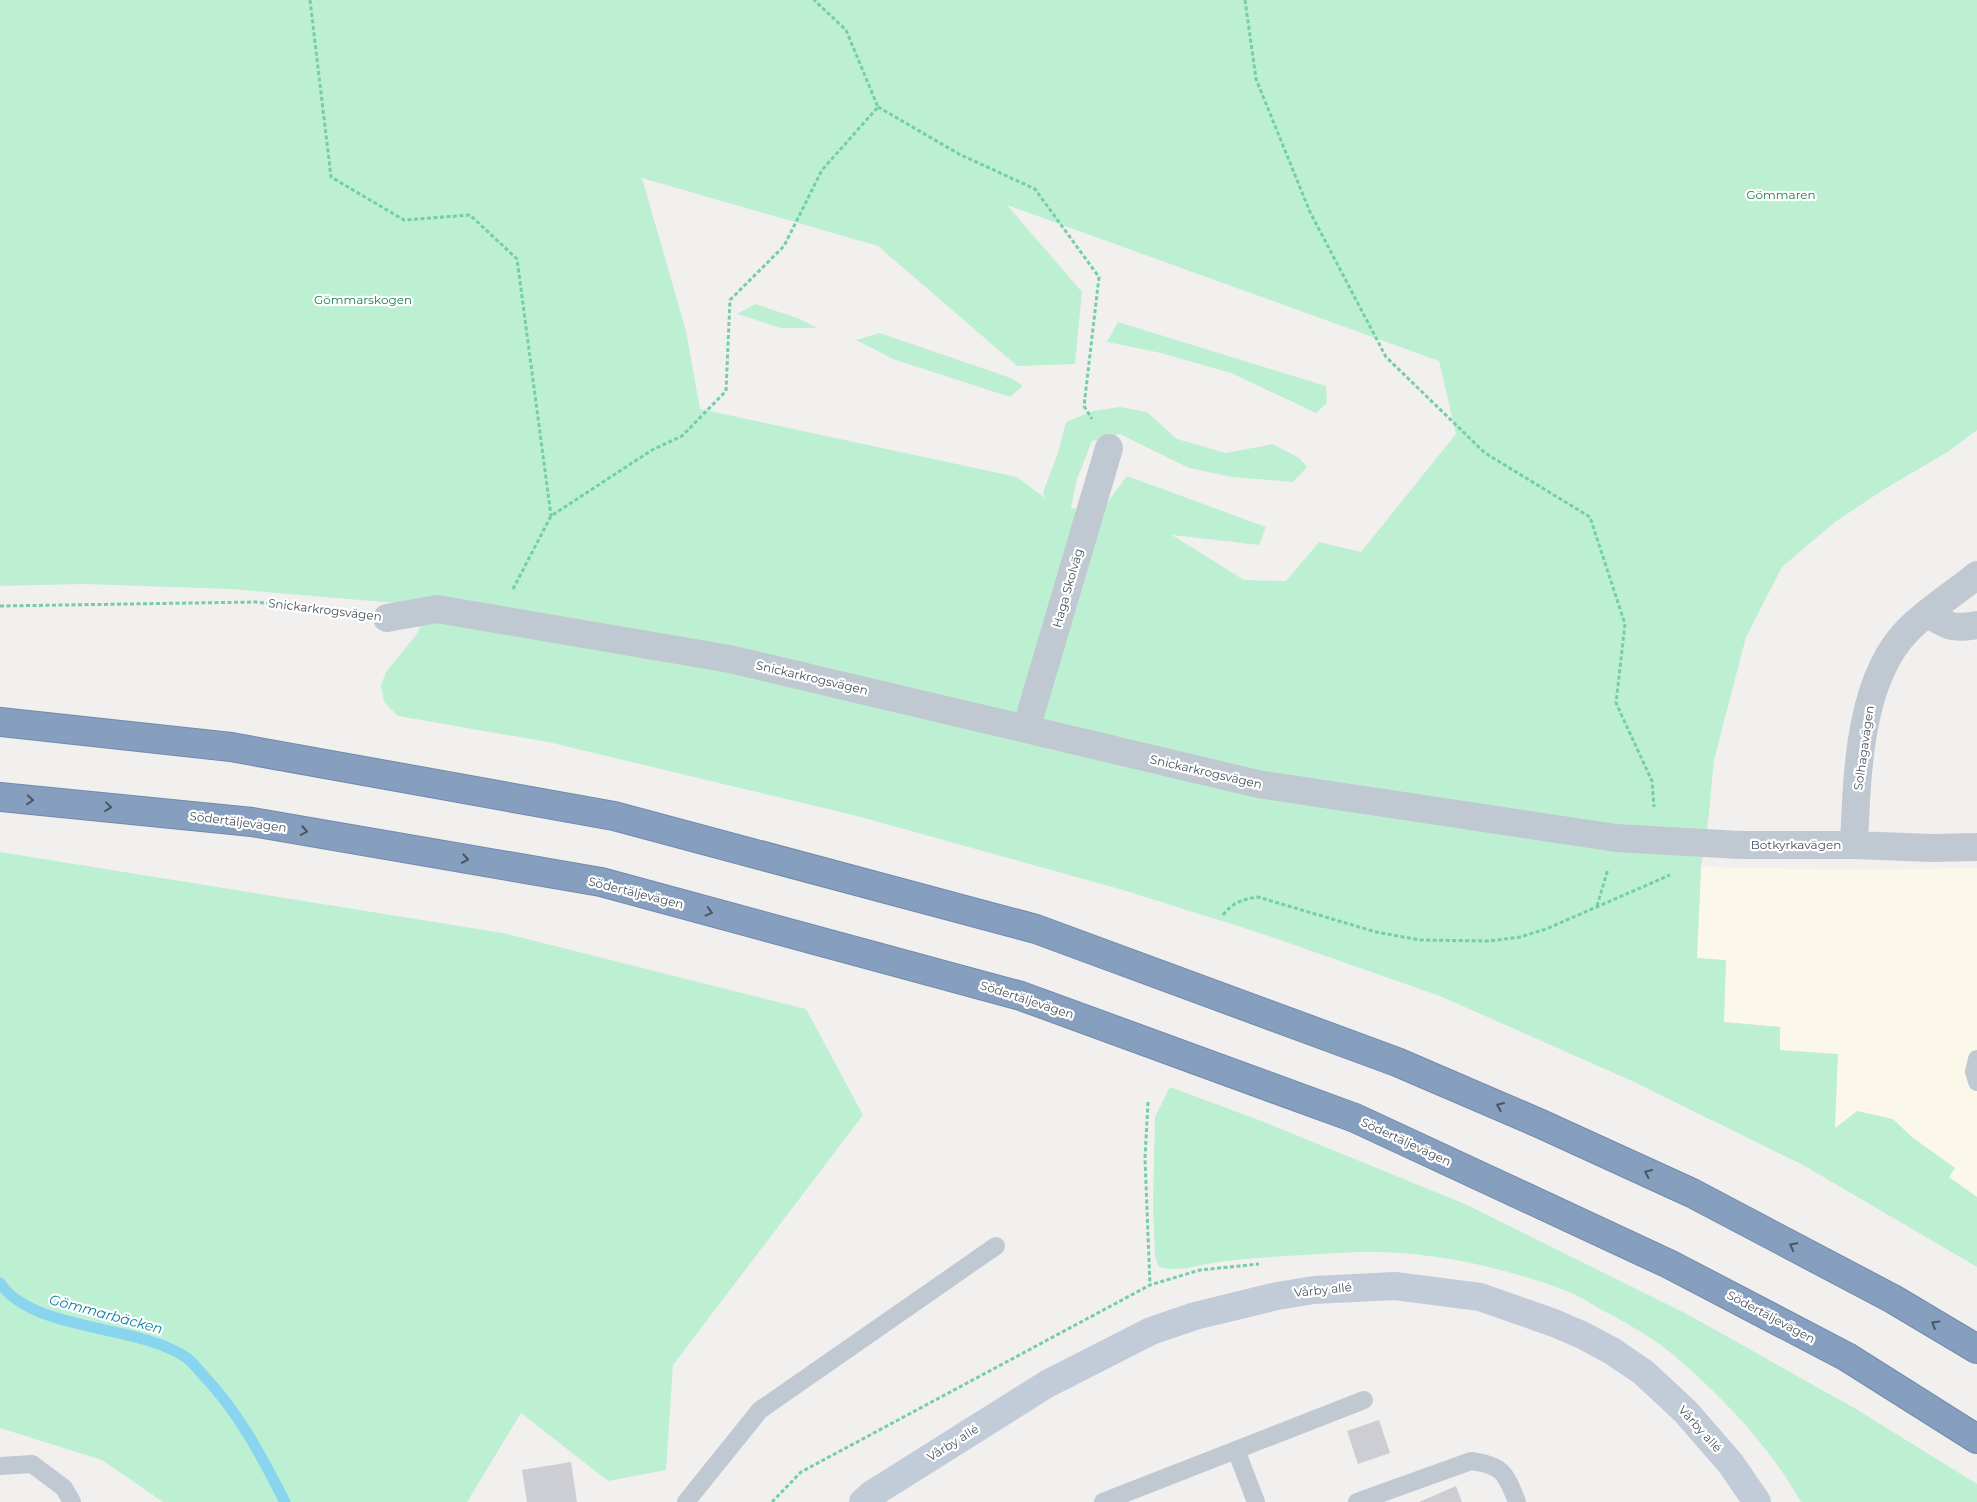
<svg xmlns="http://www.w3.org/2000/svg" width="1977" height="1502" font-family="Montserrat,sans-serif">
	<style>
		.commercial { fill: #fcf8e9 }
		.green { fill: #bdf0d3; fill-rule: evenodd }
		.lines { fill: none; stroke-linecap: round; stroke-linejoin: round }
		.stream { stroke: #89d4ee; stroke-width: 11 }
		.building { fill: #ccced4 }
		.highway-casing { stroke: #718aab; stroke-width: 30 }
		.path { stroke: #74cfa6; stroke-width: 3; stroke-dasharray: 4 2.5; stroke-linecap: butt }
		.lane { stroke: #c0c9d2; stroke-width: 18 }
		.street { stroke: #c0c9d2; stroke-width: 28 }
		.secondary { stroke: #c2ccd9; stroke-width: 28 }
		.highway { stroke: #869fbf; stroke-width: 28 }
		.oneway { stroke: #4a5662 }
		.labels { text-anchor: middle; stroke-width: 4.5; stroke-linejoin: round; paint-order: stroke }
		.park-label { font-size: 12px; fill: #158150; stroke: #fff }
		.street-label { font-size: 12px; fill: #47525d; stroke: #fff }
		.water-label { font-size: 14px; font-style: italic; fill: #097ea6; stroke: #fff }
	</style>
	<rect width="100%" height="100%" fill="#f2efef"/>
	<!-- commercial -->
	<path class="commercial" d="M1701,867L1855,870L1977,868V1267L1831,1181L1780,1050V1027L1724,1022L1726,961L1697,958Z"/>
	<!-- green -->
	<path class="green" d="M0,0H1977V430L1949,451L1883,490L1835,522L1782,567L1746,637L1714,760L1708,822L1701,867L1697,958L1726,960L1724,1022L1780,1027V1050L1838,1054L1835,1128L1857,1111L1893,1119L1912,1137L1955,1168L1949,1177L1977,1197V1267L1803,1165L1632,1081L1440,996L1263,934L1123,890L857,816L548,742L398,716L384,702L381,685L386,672L416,635L431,606L230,589L85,584L0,586ZM642,178L878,246L1017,366L1075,364L1082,292L1007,205L1439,361L1456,434L1361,552L1319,542L1286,581L1244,580L1172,535L1259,545L1266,527L1127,476L1101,511L1071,508L1077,479L1092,441L1120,434L1189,468L1232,477L1293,482L1307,467L1299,458L1273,444L1226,453L1177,439L1147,412L1120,407L1093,411L1066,422L1057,456L1043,492L1045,498L1017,477L700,409L686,331Z
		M755,304L800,319L817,328H781L737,314Z
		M1118,322L1326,386L1327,403L1316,413L1231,373L1161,353L1107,342Z
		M880,333L1011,378L1023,386L1010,397L893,359L856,340Z
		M0,852L503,933L806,1009L863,1115L673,1365L666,1470L608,1481L521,1413L467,1502H163L102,1460L0,1428Z
		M1170,1087L1264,1122L1465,1204L1687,1314L1856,1409L1977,1484V1502H1801C1772,1450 1724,1398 1678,1359C1656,1339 1628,1324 1602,1310C1591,1304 1580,1296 1569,1292C1496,1264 1417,1248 1339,1253C1301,1255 1263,1257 1226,1261C1204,1263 1180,1273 1159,1267L1155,1256L1153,1206L1155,1117Z"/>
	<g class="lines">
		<!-- stream -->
		<path class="stream" d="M0,1283C33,1332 139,1324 187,1358C193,1363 198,1369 203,1375C238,1411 262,1457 285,1502"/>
	</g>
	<!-- building -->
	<path class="building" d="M1379,1420L1390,1453L1358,1464L1347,1431Z
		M571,1462L577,1502H527L522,1470Z
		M1456,1486L1462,1502H1419Z"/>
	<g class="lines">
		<defs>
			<path id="highway" d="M0,722L231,747L614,816L1036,929L1397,1062L1541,1124L1692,1193L1893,1299L1977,1349
				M0,797L252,822L601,882L1021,996L1355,1118L1669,1264L1847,1357L1977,1439"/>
		</defs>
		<!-- highway casing -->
		<use href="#highway" class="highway-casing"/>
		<!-- path -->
		<path class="path" d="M310,0L331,177L404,220L470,215L517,259L551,516
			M1245,0L1256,79L1310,212L1386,357L1485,453L1590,517L1625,624L1616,703L1652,781L1654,807
			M878,107L959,154L1035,189L1099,277L1084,406L1092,419
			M513,589L551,516L652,450L682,436L726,391L730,300L784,246L822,170L878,107L846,30L814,0
			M0,606L256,602L354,614
			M1597,906L1608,869
			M1223,915C1232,903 1243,899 1258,897L1376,932L1420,940L1490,941L1520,937L1546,929L1670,875
			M1148,1102L1145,1158L1150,1285
			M772,1502L801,1472L1150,1285L1200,1270L1259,1264"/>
		<!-- lane -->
		<path class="lane" d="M1977,1059L1974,1072L1977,1082
			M1236,1450L1256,1502
			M0,1466L32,1464L64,1488L72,1502
			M686,1502L760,1410L996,1246
			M1103,1502L1364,1400
			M1357,1502L1471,1461C1503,1465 1506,1474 1517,1502"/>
		<!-- street -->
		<path class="street" d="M1928,614C1950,627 1951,629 1977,625
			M387,618L437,609L730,659L1258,784L1616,838L1740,845H1854L1932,848L1977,847
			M1026,729L1109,448
			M1854,845C1857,778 1858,679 1909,629C1929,609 1955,593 1977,575"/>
		<!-- secondary -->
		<path class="secondary" d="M863,1502L872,1494L1047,1384L1151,1331L1195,1316L1277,1296L1314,1290L1395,1286L1480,1297L1554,1323L1582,1335L1612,1351L1643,1372L1686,1412L1731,1464L1757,1502"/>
		<!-- highway -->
		<use href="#highway" class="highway"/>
	</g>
	<!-- one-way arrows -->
	<defs><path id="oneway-chevron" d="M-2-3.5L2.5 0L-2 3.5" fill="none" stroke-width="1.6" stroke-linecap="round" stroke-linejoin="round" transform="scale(1.25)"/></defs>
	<g class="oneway">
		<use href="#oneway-chevron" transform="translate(30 800) rotate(5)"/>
		<use href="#oneway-chevron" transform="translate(108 807) rotate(6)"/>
		<use href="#oneway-chevron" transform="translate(304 831) rotate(10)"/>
		<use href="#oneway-chevron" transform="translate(465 859) rotate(10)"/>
		<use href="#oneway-chevron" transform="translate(709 912) rotate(15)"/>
		<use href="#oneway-chevron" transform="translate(1500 1106) rotate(-157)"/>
		<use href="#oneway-chevron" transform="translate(1648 1173) rotate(-155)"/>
		<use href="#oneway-chevron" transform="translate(1793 1246) rotate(-152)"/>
		<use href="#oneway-chevron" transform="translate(1935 1324) rotate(-149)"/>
	</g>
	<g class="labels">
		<!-- park labels -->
		<g class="park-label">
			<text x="1781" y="199">Gömmaren</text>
			<text x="363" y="304">Gömmarskogen</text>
		</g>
		<!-- street labels -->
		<g class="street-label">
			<text transform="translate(1068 588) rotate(-74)" y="4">Haga Skolväg</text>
			<text transform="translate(325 610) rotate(7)" y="4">Snickarkrogsvägen</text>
			<text transform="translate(812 678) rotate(13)" y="4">Snickarkrogsvägen</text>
			<text transform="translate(1864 748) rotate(-82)" y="4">Solhagavägen</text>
			<text transform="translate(1206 772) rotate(13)" y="4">Snickarkrogsvägen</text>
			<text transform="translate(238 822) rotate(7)" y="4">Södertäljevägen</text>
			<text x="1796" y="849">Botkyrkavägen</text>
			<text transform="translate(636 893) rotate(14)" y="4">Södertäljevägen</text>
			<text transform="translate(1027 1000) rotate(18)" y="4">Södertäljevägen</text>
			<text transform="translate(1406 1142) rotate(25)" y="4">Södertäljevägen</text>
			<text transform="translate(1323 1290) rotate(-6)" y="4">Vårby allé</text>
			<text transform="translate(1771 1317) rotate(28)" y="4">Södertäljevägen</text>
			<text transform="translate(1700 1429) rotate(48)" y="4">Vårby allé</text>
			<text transform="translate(953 1443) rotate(-32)" y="4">Vårby allé</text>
		</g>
		<!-- water labels -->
		<g class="water-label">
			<text transform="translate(106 1314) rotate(15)" y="5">Gömmarbäcken</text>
		</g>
	</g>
</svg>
